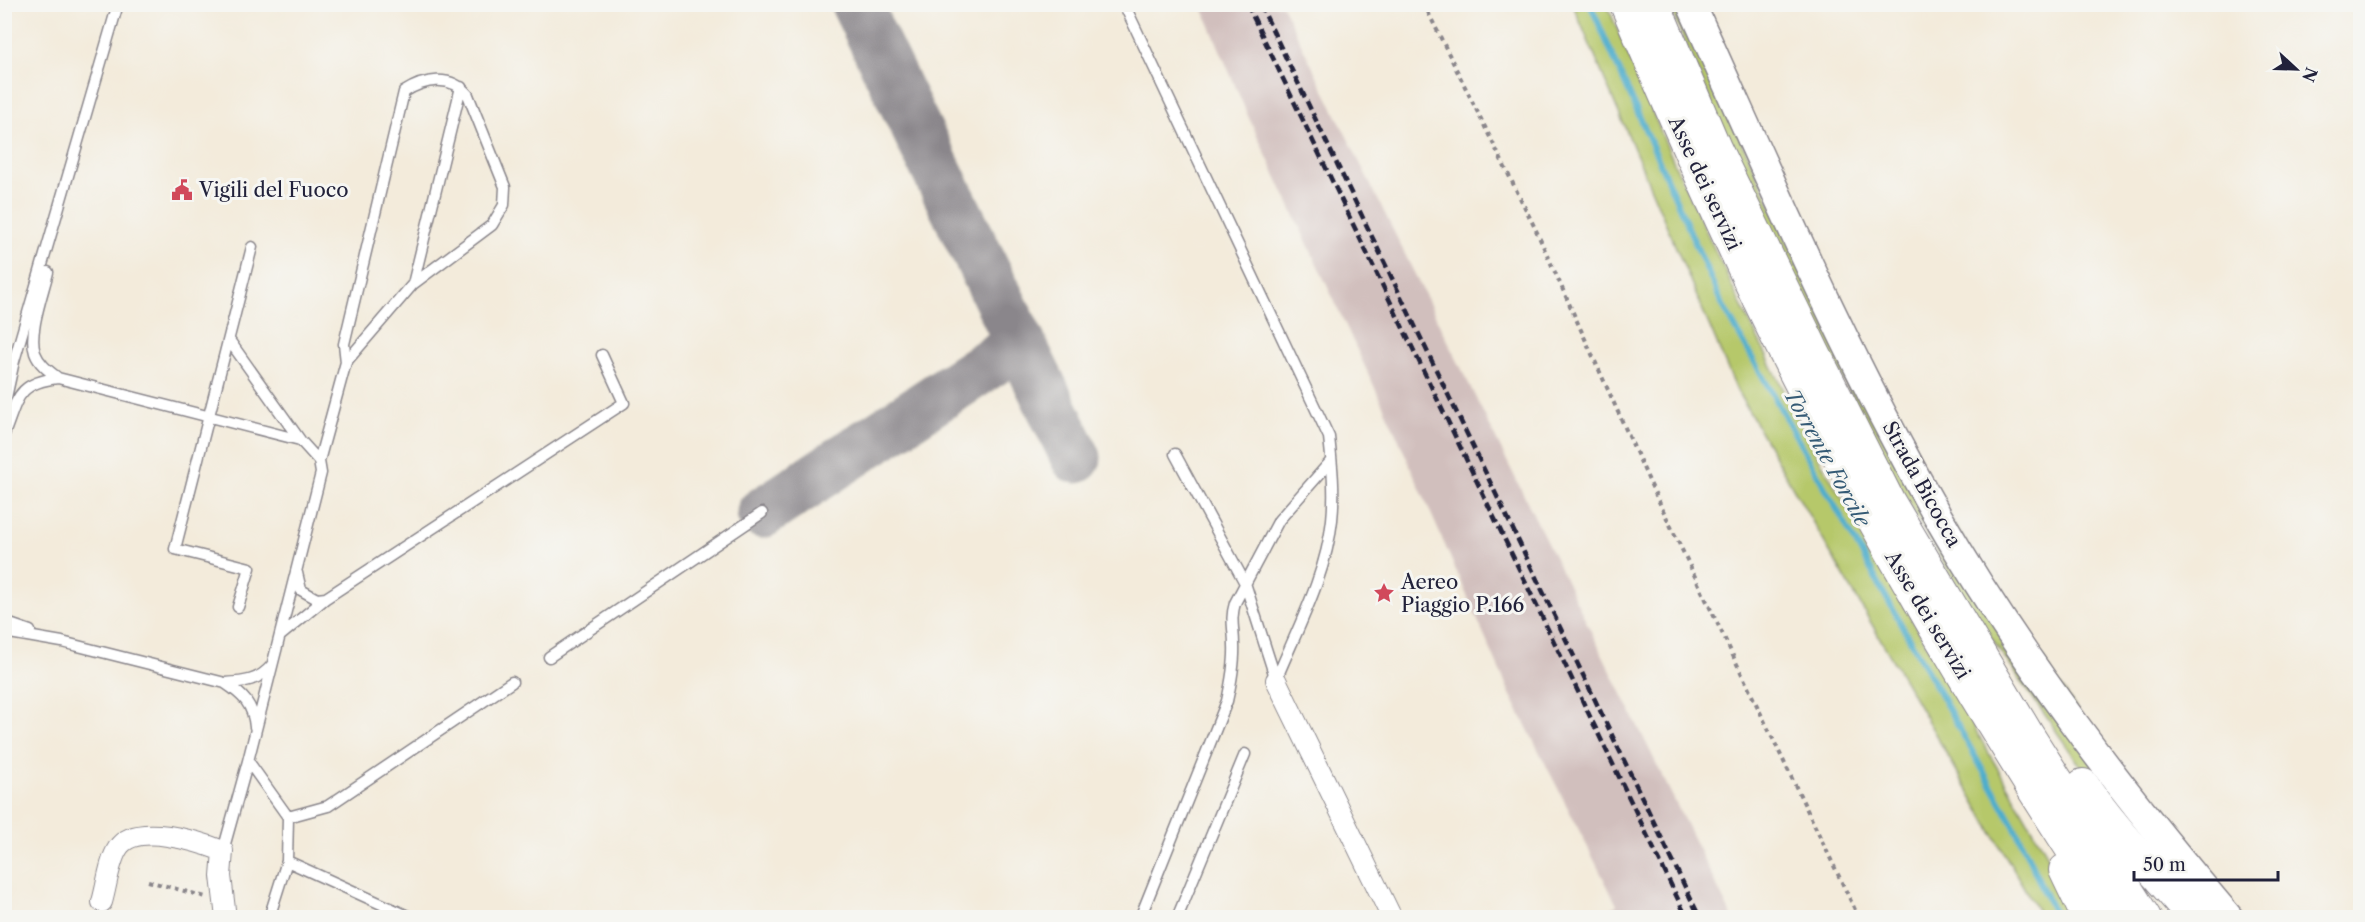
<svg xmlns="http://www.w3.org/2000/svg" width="2365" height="922" font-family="'Libre Caslon Text',serif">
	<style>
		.industrial { fill: #d1bfbd }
		.green { fill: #b6c86b; stroke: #6c7553; stroke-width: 1.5 }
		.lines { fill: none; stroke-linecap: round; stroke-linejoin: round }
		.stream { stroke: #4eadcc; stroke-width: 6 }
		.taxiway { stroke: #8a868b; stroke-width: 51 }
		.service-casing { stroke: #8a868b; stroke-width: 13 }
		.minor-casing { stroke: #8a868b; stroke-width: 22 }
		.secondary-casing { stroke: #8a868b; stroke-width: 31 }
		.primary-casing { stroke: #8a868b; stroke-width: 34 }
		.path { stroke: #8a868b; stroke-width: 4; stroke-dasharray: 4.5 4.5; stroke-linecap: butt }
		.service { stroke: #fff; stroke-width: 10 }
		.minor { stroke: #fff; stroke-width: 20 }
		.secondary { stroke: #fff; stroke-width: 28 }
		.primary { stroke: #fff; stroke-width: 32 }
		.rail { stroke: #22223b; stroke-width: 4.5; stroke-dasharray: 9 4.5; stroke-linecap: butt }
		.labels { text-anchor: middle; stroke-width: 6; stroke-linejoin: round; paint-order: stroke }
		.street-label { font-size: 20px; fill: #22223b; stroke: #f6f6f2 }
		.poi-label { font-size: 20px; fill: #22223b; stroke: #f6f6f2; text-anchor: start }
		.water-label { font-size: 21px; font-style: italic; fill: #345a75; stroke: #f6f6f2 }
	</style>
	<rect width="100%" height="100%" fill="#f6f6f2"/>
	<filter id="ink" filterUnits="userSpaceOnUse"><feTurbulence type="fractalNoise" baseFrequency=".0167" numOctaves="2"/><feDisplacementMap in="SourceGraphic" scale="12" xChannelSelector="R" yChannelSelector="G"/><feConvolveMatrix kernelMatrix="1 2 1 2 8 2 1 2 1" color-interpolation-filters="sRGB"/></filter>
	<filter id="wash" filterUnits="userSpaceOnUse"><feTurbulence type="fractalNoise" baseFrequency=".008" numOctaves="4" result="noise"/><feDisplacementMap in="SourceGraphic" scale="24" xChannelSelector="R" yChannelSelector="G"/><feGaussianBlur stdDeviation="1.35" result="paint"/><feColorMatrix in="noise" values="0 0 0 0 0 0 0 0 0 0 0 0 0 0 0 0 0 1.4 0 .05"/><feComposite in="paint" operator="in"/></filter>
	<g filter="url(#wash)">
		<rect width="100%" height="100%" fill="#f3ebdb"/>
		<!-- industrial -->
		<path class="industrial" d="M1201,5H1282L1732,917H1592L1617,905L1511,696L1394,429L1248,116Z"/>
		<!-- green -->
		<path class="green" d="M1573,5H1607L1675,165L1736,295L1812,446L2066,887L2080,917H2041L1737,391Z
			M1669,5H1679L1835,345L2214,917H2205L2096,788L1968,605L1917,518L1827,349L1729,143Z"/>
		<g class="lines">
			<!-- stream -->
			<path class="stream" d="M1590,4L1721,302L2014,826L2056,918"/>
			<!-- taxiway -->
			<path class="taxiway" d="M856,4L1076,458
				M762,513L1020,343"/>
		</g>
	</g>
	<g filter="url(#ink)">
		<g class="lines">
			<defs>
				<path id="service" d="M1124,4L1329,437C1332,464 1335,492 1332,520C1326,576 1297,629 1276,680
					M48,272C43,293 28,333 35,353C39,364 49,371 58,378
					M413,284L461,87
					M229,340L300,440L319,461L321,473L248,761L288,817L287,861L412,918
					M4,407L14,361L118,4
					M4,434C18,399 16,383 58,378L300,440
					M1175,454L1245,583L1276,680
					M319,461L346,362L413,284L492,225L504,205L505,187L468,95C451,74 424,79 404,92L344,344L346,362
					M297,573L301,590L317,599L326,598
					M238,607L250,568L175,549L252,247
					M4,622L30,631
					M4,632L62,642L225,683C244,682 259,681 272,665
					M280,636L326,598L624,403L602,355
					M549,657L762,513
					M225,683C243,695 253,704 255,727
					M288,817L328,806L512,682
					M223,851L248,761
					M269,918L287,861
					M1140,918L1227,701C1231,683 1235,664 1234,645C1234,628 1230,620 1235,603L1279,520L1331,461
					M1177,918L1245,754"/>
				<path id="minor" d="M1276,680L1392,918
					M102,902C107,885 109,862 118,848C135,821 200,842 223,851L221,876L226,918"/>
				<path id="secondary" d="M1691,4C1769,176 1843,351 1937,515C2019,658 2122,792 2229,918"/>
				<path id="primary" d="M1626,4C1678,126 1731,247 1791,365C1888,556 1998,740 2117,918
					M1654,4L1715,148L1814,353L1889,502L2029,737L2145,918
					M2083,785C2116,833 2157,873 2194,918
					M2065,870L2088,918"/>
			</defs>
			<!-- service casing -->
			<use href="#service" class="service-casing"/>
			<!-- minor casing -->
			<use href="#minor" class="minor-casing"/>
			<!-- secondary casing -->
			<use href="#secondary" class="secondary-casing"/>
			<!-- primary casing -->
			<use href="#primary" class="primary-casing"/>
			<!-- path -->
			<path class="path" d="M1424,4L1535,228L1650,483L1859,918
				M148,881L206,897"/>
			<!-- service -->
			<use href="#service" class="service"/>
			<!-- minor -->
			<use href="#minor" class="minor"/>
			<!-- secondary -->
			<use href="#secondary" class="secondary"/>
			<!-- primary -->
			<use href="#primary" class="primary"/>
			<!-- rail -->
			<path class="rail" d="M1247,4L1687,918
				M1260,4L1700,918"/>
		</g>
	</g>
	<!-- icons -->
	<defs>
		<symbol id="civic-bare" viewBox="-9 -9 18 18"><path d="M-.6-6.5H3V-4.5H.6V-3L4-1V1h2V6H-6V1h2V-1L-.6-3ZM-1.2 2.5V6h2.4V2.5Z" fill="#d1495b" stroke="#f6f6f2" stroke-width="2.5" paint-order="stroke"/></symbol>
		<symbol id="sight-bare" viewBox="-9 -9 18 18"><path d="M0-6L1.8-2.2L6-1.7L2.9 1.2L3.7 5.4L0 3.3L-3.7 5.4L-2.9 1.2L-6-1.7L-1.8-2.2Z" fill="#d1495b" stroke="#f6f6f2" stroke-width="2.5" paint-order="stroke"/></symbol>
	</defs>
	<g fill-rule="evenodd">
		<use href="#civic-bare" x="167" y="175" width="30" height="30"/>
		<use href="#sight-bare" x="1369" y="578" width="30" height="30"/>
	</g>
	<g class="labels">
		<!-- street labels -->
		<g class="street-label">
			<text transform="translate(1705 183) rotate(65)" y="7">Asse dei servizi</text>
			<text transform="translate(1922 484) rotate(61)" y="7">Strada Bicocca</text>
			<text transform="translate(1928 615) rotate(59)" y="7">Asse dei servizi</text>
		</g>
		<!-- poi labels -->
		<g class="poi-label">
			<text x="199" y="197">Vigili del Fuoco</text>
			<text x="1401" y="589">Aereo<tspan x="1401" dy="23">Piaggio P.166</tspan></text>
		</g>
		<!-- water labels -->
		<g class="water-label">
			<text transform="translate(1827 458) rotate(61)" y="7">Torrente Forcile</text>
		</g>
	</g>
	<!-- margin -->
	<rect width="2365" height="922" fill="none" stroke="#f6f6f2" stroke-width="24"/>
	<!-- north arrow -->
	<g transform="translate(2296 69) rotate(112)" stroke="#f6f6f2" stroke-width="4.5" paint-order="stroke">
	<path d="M0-4.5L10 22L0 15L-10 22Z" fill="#22223b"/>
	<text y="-9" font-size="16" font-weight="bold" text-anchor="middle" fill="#22223b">N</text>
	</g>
	<!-- scale -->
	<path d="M2134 871v9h144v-9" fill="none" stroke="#22223b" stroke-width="3"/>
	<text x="2143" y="871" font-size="18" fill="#22223b" stroke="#f6f6f2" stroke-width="4.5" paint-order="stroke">50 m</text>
</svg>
